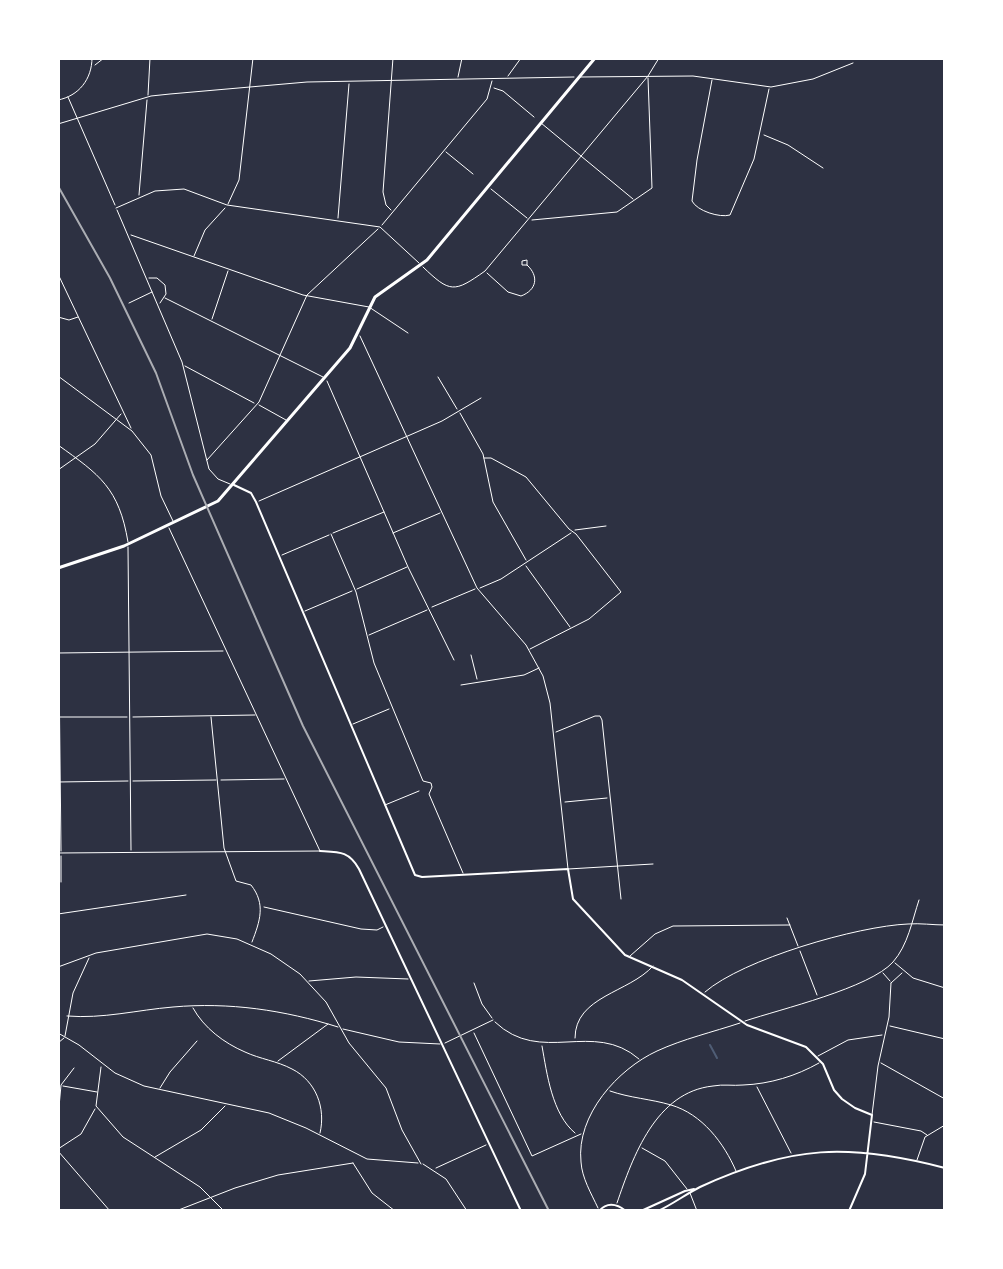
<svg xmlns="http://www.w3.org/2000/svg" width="1003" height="1269" font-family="'Fira Sans Condensed',sans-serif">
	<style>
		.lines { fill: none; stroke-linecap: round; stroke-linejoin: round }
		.stream { stroke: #4f5d75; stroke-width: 2 }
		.minor { stroke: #fff; stroke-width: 1 }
		.tertiary { stroke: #fff; stroke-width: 2 }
		.secondary { stroke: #fff; stroke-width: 3 }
		.tram { stroke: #abadb3; stroke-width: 2 }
	</style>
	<rect width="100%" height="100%" fill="#2d3142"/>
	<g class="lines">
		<!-- stream -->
		<path class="stream" d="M710,1045L717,1058"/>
		<!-- minor -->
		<path class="minor" d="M95,65L104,58
			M508,76L521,58
			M458,77L462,58
			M580,77L693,76L771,87L813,79L853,63
			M712,80L697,160L692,201C697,211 720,218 730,215L754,159L769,89
			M494,88L503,91L534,117
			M148,95L150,58
			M68,97L115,205
			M58,100C79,96 92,79 92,58
			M541,123L633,199
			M58,124L151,96L170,94L307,82L574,77
			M764,135L788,145L823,168
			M446,152L473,174
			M491,189L527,218
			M139,195L147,100
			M228,204L239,180L253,58
			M116,208L155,191L184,189L227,205L380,227L419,263
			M117,210L182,362L209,469L218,479L230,484
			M391,210L386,205L383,192L393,58
			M338,218L349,84
			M532,220L617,212L652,188L648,78
			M382,225L487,99L492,81
			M131,235L303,295L369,307L408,333
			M194,256L205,230L225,208
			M423,267C450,293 454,293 485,271L648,76L659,58
			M487,273L508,292L521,296C537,290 539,276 527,265H522V261L527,260V265
			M58,274L131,428
			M149,278H157L165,285L166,294L160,303
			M165,298L323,377
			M129,303L152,292
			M58,317L69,320L78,317
			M212,319L228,271
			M360,336L477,588L526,645L543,676L550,703L568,869L653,864
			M185,366L254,403
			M58,376L132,431L151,455L161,496L173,521
			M438,377L457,409
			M327,381L408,567L454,660
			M259,405L286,420
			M460,413L483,454L493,502L526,560
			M58,445C100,475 119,488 128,542
			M484,458H491L526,477L569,529L576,534L621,592L589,619L530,649
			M207,460L259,402L307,295L378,229
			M58,470L95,444L121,414
			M259,501L442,421L481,398
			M575,530L606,526
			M58,533V563
			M333,533L384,512
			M393,533L440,513
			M331,534L356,592L374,663L423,781L431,783L432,787L429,794L463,873
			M128,547L131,850
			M282,555L329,535
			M526,566L570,627
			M58,573L61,851
			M480,588L501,579L571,533
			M357,589L407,567
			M432,607L475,589
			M305,611L352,591
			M369,635L427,610
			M58,653L223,651
			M471,655L477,679
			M461,685L524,675L539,668
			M58,717H127
			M133,717L255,715
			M211,717L224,848L236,881L251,885C266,904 260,921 252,942
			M353,724L389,709
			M556,732L595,716H600L602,720L621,899
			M221,780L284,779
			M133,781L216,780
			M58,782L128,781
			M565,802L607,798
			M385,805L419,791
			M58,853L320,851L169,528
			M61,856V882
			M264,907L361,929L377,930L383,927
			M58,914L186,895
			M787,918L798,946
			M800,951L817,995
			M630,956L655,934L673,926L790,925
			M895,963L913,978L945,988
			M58,967L96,953L207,934L237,939L271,954L300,974L326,1002L349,1043L386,1088L402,1130L421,1164
			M883,973L890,981
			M309,981L356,977L408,979
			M474,983L482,1004L492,1018
			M891,983L902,973
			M705,992C743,959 858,926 908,924C920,923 933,925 945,925
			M193,1008C204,1028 224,1043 245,1052C260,1059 277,1061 292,1069C316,1081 326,1108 320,1133
			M67,1016C103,1019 137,1010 173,1007C229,1002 284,1010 338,1027
			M745,1021C781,1009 870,988 893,962C908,945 912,921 919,900
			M495,1022C541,1066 593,1019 639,1059
			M890,1026L945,1039
			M343,1029L399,1042L440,1044
			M58,1033L79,1045L115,1073L144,1086L269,1113L306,1128L367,1159L418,1163
			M474,1033L532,1156L581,1134
			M65,1036L73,993L89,958
			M575,1038C575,996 629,993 653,966
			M58,1043L64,1038
			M445,1043L493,1020
			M542,1046C547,1074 552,1114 575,1133
			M818,1056L848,1040L882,1035
			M278,1061L328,1024
			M881,1063L945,1099
			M101,1067L96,1106L123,1137L200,1187L224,1211
			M63,1086L97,1092
			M757,1087L791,1153
			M160,1088L170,1072L197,1041
			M610,1091C630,1098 651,1099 671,1105C702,1114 724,1143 736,1171
			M59,1107L61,1085L74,1068
			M872,1115L878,1066L889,1017L891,983
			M874,1122L921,1131L927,1135
			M642,1148L665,1161L687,1189
			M58,1149L81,1134L95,1109
			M58,1151L110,1211
			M155,1157L201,1130L225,1106
			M917,1160L925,1137L945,1125
			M353,1163L372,1193L395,1211
			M423,1164L446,1179L467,1211
			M436,1168L486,1145
			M690,1193L697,1211
			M617,1203C633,1156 656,1092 713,1086C723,1084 733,1086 743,1085C770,1084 796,1076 819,1063
			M598,1208C591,1193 582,1178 581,1162C576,1115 618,1069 657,1051C683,1039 713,1032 740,1023
			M176,1211L235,1188L278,1175L353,1163"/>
		<!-- tertiary -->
		<path class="tertiary" d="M234,485L251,493L256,502L415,875L422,877L568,869L573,899L625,955L682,980L747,1025L806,1047L823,1064L834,1090L842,1099L855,1108L872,1115L865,1174L849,1211
			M320,851C339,852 349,851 359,869L521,1211
			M599,1211C607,1202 617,1204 626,1211
			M641,1211L685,1191L694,1189
			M658,1211C673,1204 686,1194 700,1187C791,1145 849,1143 945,1168"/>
		<!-- secondary -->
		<path class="secondary" d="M58,568L124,546L218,501L350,348L375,297L427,260L595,58"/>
		<!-- tram -->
		<path class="tram" d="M58,186L110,278L156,373L193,475L303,726L549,1211"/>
	</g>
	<!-- border -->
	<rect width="1003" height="1269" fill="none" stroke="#ffffff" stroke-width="120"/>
</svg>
